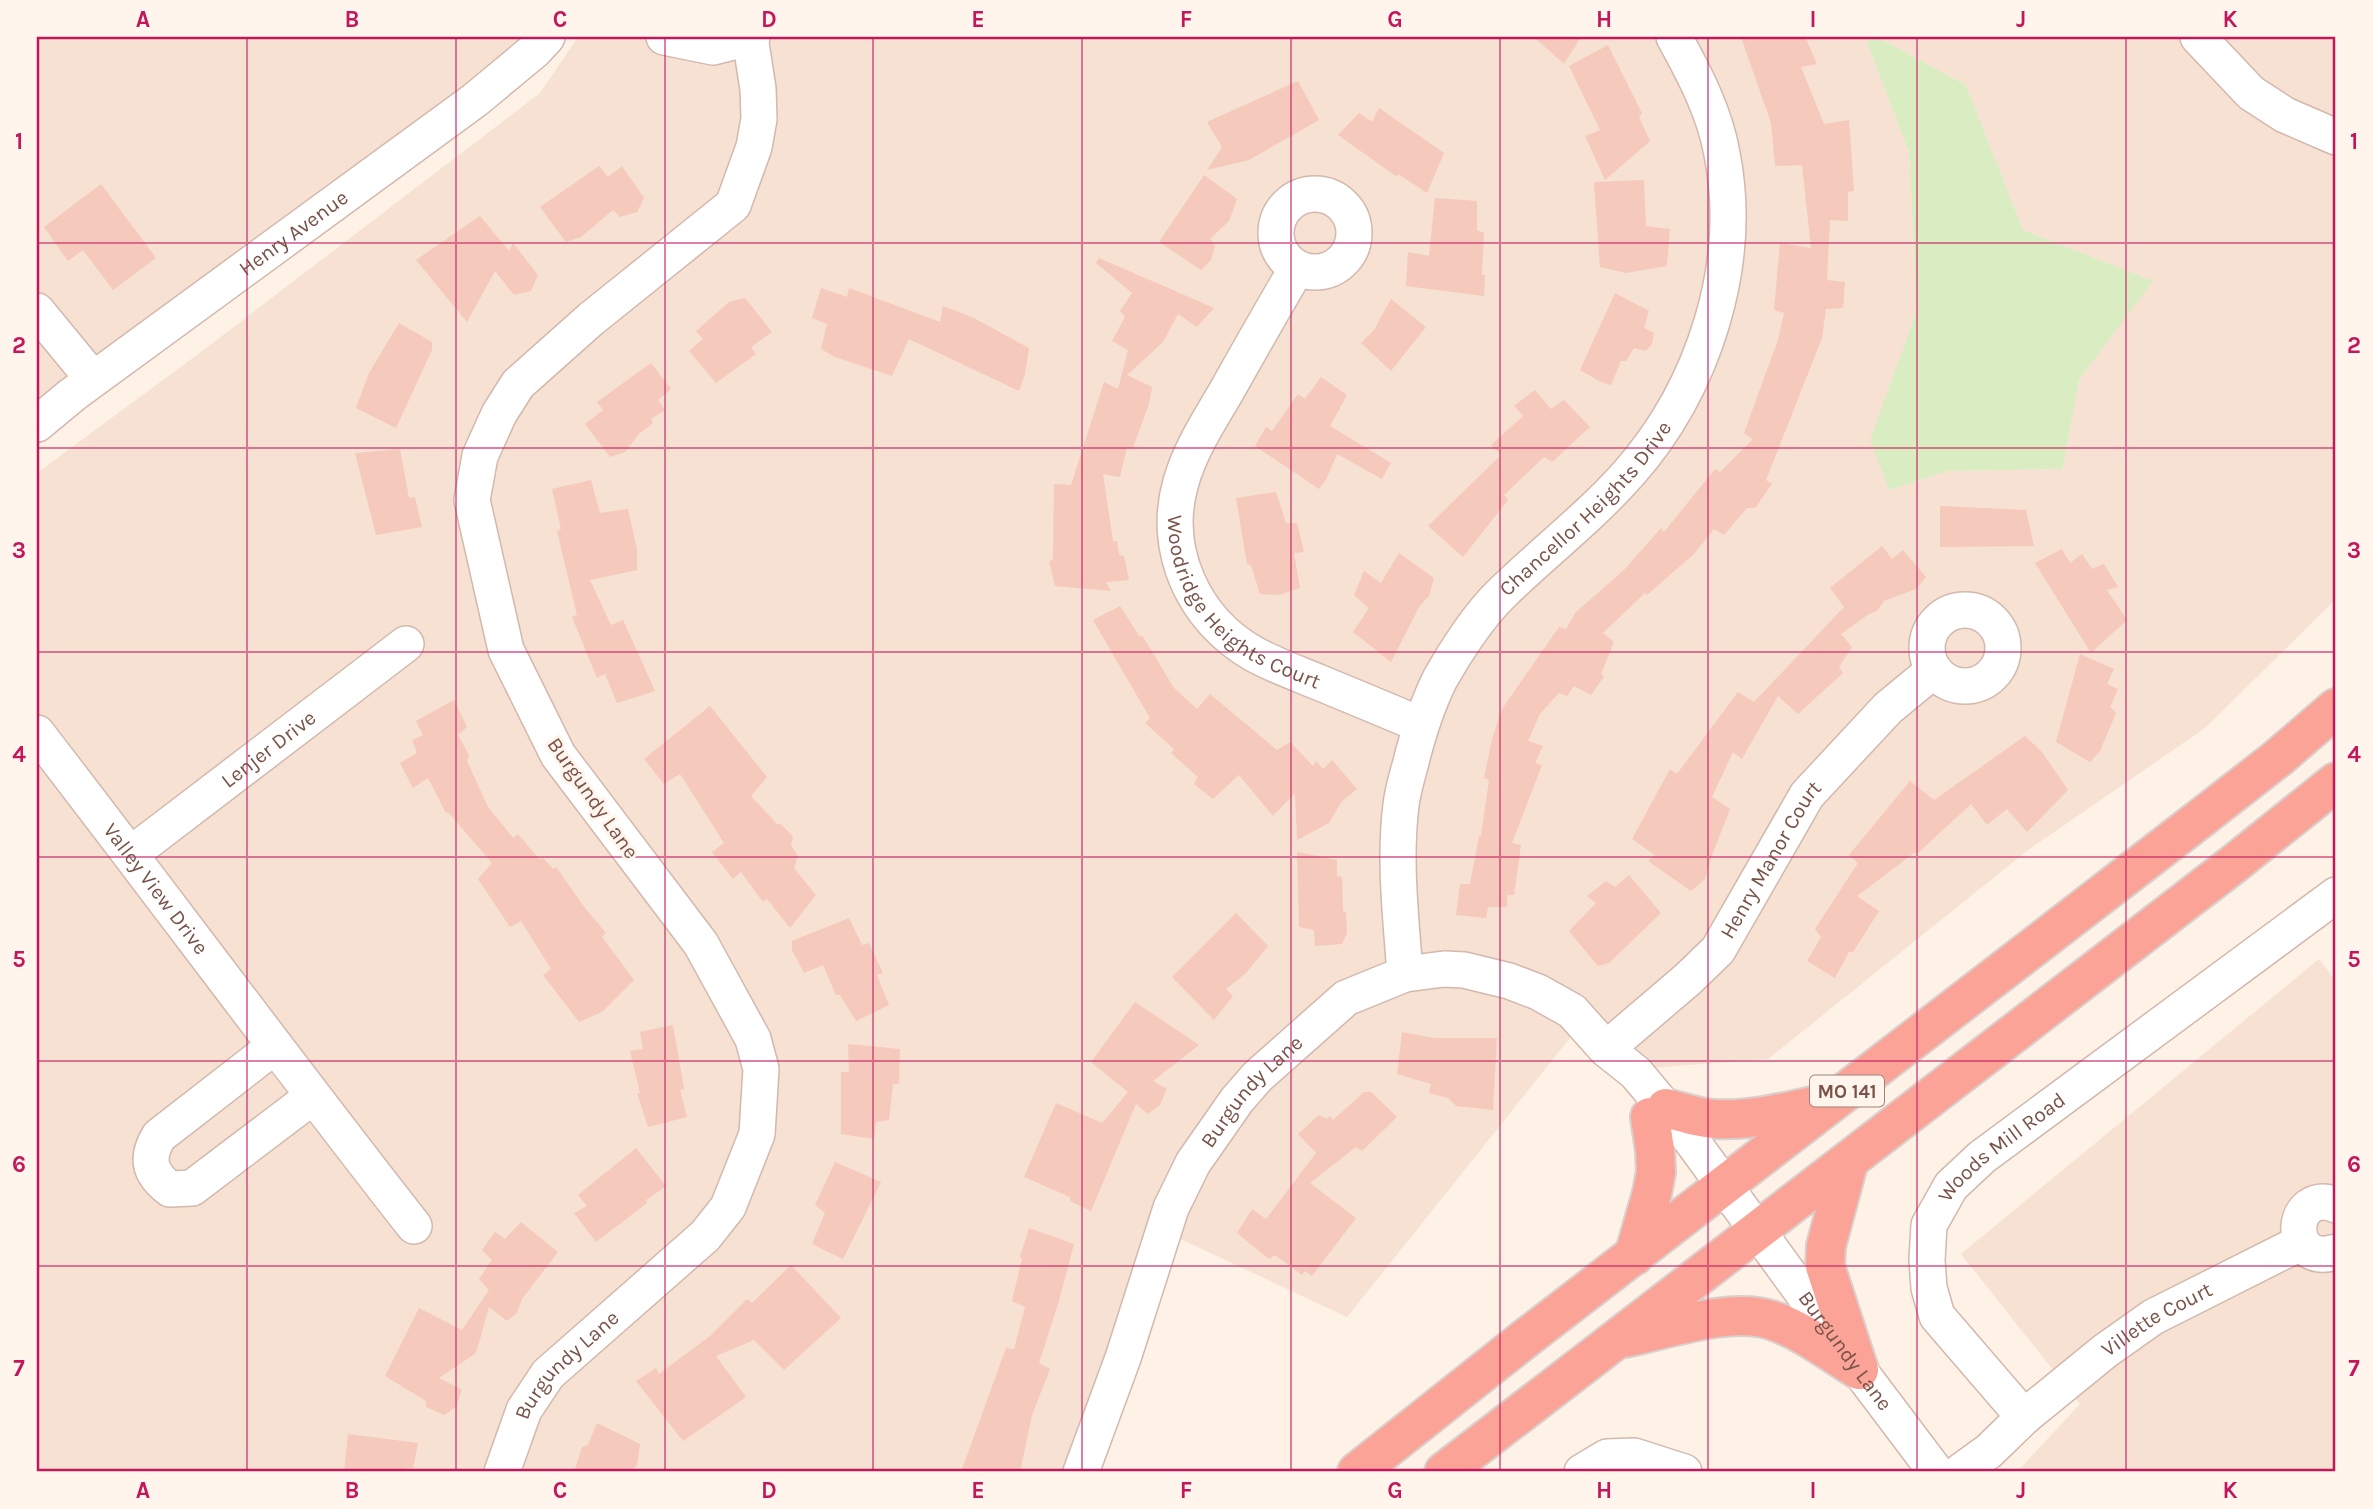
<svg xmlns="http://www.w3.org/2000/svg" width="2373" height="1509" font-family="Karla,sans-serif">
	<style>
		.residential { fill: #f6e1d3 }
		.green { fill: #daedc2 }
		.building { fill: #f5c9bb }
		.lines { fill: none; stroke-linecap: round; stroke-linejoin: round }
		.minor-casing { stroke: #d3b8ad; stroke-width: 38 }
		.highway-casing { stroke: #d9cfcc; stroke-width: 42 }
		.minor { stroke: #fff; stroke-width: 35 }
		.highway { stroke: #fca398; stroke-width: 38 }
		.grid { fill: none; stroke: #c2185b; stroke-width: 2; stroke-opacity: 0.55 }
		.labels { text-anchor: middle; stroke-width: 6; stroke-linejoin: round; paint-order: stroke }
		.shield { fill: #fff5ed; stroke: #a1837a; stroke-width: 2 }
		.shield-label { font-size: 19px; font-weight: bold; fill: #795248 }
		.street-label { font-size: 21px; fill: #795248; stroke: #fff5ed }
		.neatline { fill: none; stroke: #c2185b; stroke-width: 2.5 }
		.grid-label { font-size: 23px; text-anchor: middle; font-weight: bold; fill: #c2185b }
	</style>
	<rect width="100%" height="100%" fill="#fef1e5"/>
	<!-- residential -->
	<path class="residential" d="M37,37H525L519,44L37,401Z
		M578,37H1865L1909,153L1917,310L1871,440L1889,490L1948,471L2063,469L2079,380L2152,281L2023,230L1966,85L1877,37H2336V599L2205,728L2028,850L1768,1059L1649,1068L1593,1009L1347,1317L1155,1227L1067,1472H37V473L197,355L540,93Z
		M2319,959L2336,981V1472H2017L2080,1404L1961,1254Z"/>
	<!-- green -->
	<path class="green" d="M1865,37H1877L1966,85L2023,230L2153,281L2079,380L2063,469L1948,471L1889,490L1870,440L1917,310L1909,153Z"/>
	<!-- building -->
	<path class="building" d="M1534,37H1581L1564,64Z
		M1741,37H1805L1817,64L1801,67L1824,124L1849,120L1854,191L1848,192V221L1830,220L1827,280L1845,282L1843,308L1826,309L1822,338L1766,480L1772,484L1755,508H1747L1724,535L1714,529L1694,554L1647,595L1645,593L1603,633L1614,642L1601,674L1604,677L1591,695L1574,686L1567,696L1559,693L1540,714L1528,741L1543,746L1535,763L1542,765L1512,843L1521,845L1514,895H1507V907H1488L1486,918L1456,915L1460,884H1470L1479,836H1481L1489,780L1484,778L1492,739L1502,709L1559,627L1566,629L1576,612L1624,570L1661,528L1664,532L1715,469L1720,472L1753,439L1744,433L1778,340L1784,313L1774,310L1780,243L1811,248L1802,165L1775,166L1771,123Z
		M1608,45L1642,113L1639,117L1650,141L1605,180L1585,136L1600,130L1569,66Z
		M1298,81L1319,120L1249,160L1207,170L1222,147L1207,122Z
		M1379,108L1444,153L1427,193L1398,174L1397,177L1338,135L1359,113L1372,122Z
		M599,166L608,177L622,166L644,198L637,212L620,217L613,210L581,237L566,242L540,207Z
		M1204,175L1237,199L1229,221L1210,239L1215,246L1211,260L1201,270L1159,242Z
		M1644,180L1646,226L1670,229L1667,266L1626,273L1600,267L1594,182Z
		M101,184L156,258L113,290L83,250L68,261L44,227Z
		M1435,198L1477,201V230L1484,233L1482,275H1485L1484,296L1406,286L1408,252L1429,256Z
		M480,216L509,251L513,243L538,275L531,291L514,295L495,271L467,322L416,260Z
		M1099,258L1214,308L1197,327L1178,314L1163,342L1127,375L1152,387L1149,404L1133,448H1127L1120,477L1103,474L1113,541H1117L1119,555L1124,556L1129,580L1106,582L1111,591L1055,586L1049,561L1053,560L1054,484L1071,485L1104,382L1118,389L1128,350L1112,341L1125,317L1120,311L1132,293L1096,263Z
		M821,288L847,297L849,288L940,322L943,306L972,317L1029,348L1025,374L1019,391L909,339L892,376L835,357L821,349L827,324L812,318Z
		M1615,293L1649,311L1644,328L1654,333L1652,344L1646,351L1634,348L1626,361H1621L1611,385L1599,381L1580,370Z
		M745,298L772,332L751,347L756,354L716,383L689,351L703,339L696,331L729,302Z
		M1391,299L1426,327L1391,371L1361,343L1374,330Z
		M399,323L432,342V350L396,428L356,408L369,373Z
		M651,363L671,389L658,400L665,410L651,419L653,423L639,434L625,452L610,457L585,424L603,410L597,402Z
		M1321,377L1347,395L1330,426L1391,463L1382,479L1337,454L1326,480L1319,489L1255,446L1266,427L1272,431L1298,394L1305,399Z
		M1535,390L1551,409L1564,400L1590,427L1552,462L1544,457L1504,495L1508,500L1463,557L1428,526L1501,455L1491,445L1523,416L1514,406Z
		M400,449L409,498L415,497L422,527L376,535L355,453Z
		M591,480L600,513L628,509L637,550V570L590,580L611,625L623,620L655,691L617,703L605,674L597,678L572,617L577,615L557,531L561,529L552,489Z
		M1276,492L1286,523H1297L1304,552L1294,553L1300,588L1279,595L1260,594L1251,565L1247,564L1236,498Z
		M1940,506L2026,510L2034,546L1940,547Z
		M1882,546L1892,559L1903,550L1926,577L1916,589L1884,601L1877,611L1869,614L1841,634L1852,647L1839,667L1843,673L1798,714L1778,696L1742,759L1733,752L1712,797L1730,809L1711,858L1705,879L1691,891L1648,861L1655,855L1632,839L1670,769L1677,774L1738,692L1754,702L1844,607L1830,588Z
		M2062,549L2070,563L2082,554L2092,569L2104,564L2118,587L2107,590L2127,620L2091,653L2035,563Z
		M1399,553L1434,578L1429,596L1419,607L1391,662L1353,632L1369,608L1354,595L1364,571L1381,583Z
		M1120,606L1140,637L1142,635L1174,688L1197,709L1210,694L1277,750L1290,742L1313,766L1316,761L1323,769L1332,760L1357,789L1342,801L1329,823L1297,840L1295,793L1273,816L1239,775L1213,799L1194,784L1198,777L1171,753L1174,749L1145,723L1150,718L1093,620Z
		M2080,654L2114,669L2107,684L2118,689L2110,707L2116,713L2100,751L2090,762L2056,742Z
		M454,700L467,727L458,735L469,755L467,761L488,807L513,838L518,834L539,859L543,858L553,869L556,867L585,908L606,933L602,937L634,980L602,1012L579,1022L543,975L551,969L521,921L510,927L478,879L492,863L448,812L446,813L428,778L413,788L400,763L417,753L412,740L423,735L416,721Z
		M710,706L767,777L751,796L777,824H781L793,837L791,845L798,856L794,868L816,895L790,928L767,899L763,902L741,872L733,879L712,852L724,843L680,774L664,784L644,759Z
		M2025,736L2042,752L2068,790L2027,832L2007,809L1987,825L1971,804L1919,852L1914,853L1857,896L1879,911L1853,952H1849L1835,978L1807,961L1821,937L1815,929L1858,863L1849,855L1910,781L1934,800Z
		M1297,852L1337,860V876L1342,877L1343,911L1346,912L1347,933L1342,944L1315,946L1314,930L1299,927Z
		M1629,875L1661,913L1609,963L1598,966L1569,931L1596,903L1587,896L1606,881L1615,887Z
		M1236,913L1268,946L1246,973L1226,989L1233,996L1214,1020L1172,977Z
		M849,918L862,945L869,943L883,973L877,975L889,1005L856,1021L840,995H836L823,965L804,973L792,950V941Z
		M1135,1002L1199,1045L1153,1081L1167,1089L1160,1105L1148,1114L1136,1104L1091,1211L1070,1201V1197L1024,1177L1056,1103L1102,1123L1128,1092L1091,1062Z
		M673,1025L684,1089L680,1090L687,1117L648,1127L637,1093H640L630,1051L643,1049L640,1032Z
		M1402,1032L1433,1038H1497L1493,1110L1456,1106L1448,1098L1429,1093L1431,1084L1397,1074Z
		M848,1044L900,1049L899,1084H893L889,1120L876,1122L874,1139L841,1134V1072H849Z
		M1364,1092H1371L1397,1117L1362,1151L1356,1147L1310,1183L1356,1218L1312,1276L1305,1271L1302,1275L1275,1255L1269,1259L1237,1233L1252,1209L1266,1219L1316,1153L1298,1134L1319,1115L1327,1119L1330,1116L1333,1120Z
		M636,1148L666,1186L646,1200L647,1203L596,1242L574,1213L587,1206L578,1195Z
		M835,1162L881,1182L843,1259L812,1244L825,1213L815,1205Z
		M521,1222L558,1252L522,1299L517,1313L507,1321L489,1307L476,1353L439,1378L462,1390L456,1407L444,1415L426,1407V1401L385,1376L419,1308L462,1330L489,1290L479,1279L492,1260L482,1250L495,1232L505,1239Z
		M1029,1228L1074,1244L1058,1304L1039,1363L1050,1369L1032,1415L1020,1472H961L1006,1348L1014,1349L1025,1307L1012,1301L1022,1259L1020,1257Z
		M791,1265L841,1318L784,1370L754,1340L716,1356L746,1397L683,1441L636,1381L656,1368L659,1374L710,1336L747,1299L752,1303Z
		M597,1423L640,1444L637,1465L630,1472H574L582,1447L588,1445Z
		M348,1434L418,1443L413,1469L406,1468L405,1472H344Z"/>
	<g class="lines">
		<defs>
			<g id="minor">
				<path d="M664,37L713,47L752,37"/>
				<path d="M2198,37L2251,93L2285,115L2336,137"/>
				<circle cx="1315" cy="233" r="39"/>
				<path id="s1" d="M1297,268C1273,309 1249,351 1226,392C1209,421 1190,450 1181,482C1161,550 1194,620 1254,654C1274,665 1296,673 1318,682C1352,696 1386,710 1421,725"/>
				<path d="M37,311L93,379"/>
				<path id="s2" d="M37,424L72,395L475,100L534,51L547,37"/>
				<circle cx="1965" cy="648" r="38"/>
				<path id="s3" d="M37,733C163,896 286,1063 414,1226"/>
				<path id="s4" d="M131,854L406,644"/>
				<path id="s5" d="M1405,974C1401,918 1394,861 1401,805C1403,788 1409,771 1413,754C1420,728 1428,703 1440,679C1455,652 1479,615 1502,593C1543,553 1590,517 1629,473C1703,389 1744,265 1722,154C1715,113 1694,73 1674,37"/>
				<path d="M275,1046L159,1136C145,1159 150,1174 170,1189L192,1188L312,1097"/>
				<path id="s6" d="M1606,1049L1688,979L1718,950L1807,795L1888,708L1934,670"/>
				<path d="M2336,1205C2290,1186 2283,1268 2336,1252"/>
				<path id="s7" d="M2024,1417L1937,1316L1929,1288L1927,1260L1929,1225L1951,1186L1982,1157L2336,895"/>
				<path id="s8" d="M502,1472L524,1410L548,1374L705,1236L728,1207L757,1134L761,1069L753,1039L701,944L558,755L506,650L472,500L480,456L499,414L518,384L591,319L733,205L754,147L759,119L758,89L750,37"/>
				<path id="s9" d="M1081,1472L1123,1358L1171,1208L1193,1163L1237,1100L1258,1076L1346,998L1405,974L1444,969L1464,970L1509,981L1538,992L1572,1011L1606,1049L1636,1073L1686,1133L1859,1370L1936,1472"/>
				<path d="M1582,1472L1607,1457L1634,1456L1684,1472"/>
				<path id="s10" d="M1960,1472L1989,1451L2024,1417L2105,1351L2153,1317L2302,1242"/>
			</g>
			<path id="highway" d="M1666,1108C1681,1112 1698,1118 1714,1119C1751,1121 1786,1112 1821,1104
				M1849,1160L1826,1246L1825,1266L1859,1370
				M1634,1256L1652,1193L1656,1172L1655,1150L1650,1117
				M1625,1338C1668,1329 1732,1306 1774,1321C1805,1332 1831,1353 1859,1370
				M1357,1472L1526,1338L2201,818L2278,758L2336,708
				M1444,1472L2235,863L2336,782"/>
		</defs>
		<!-- minor casing -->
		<use href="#minor" class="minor-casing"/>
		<!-- highway casing -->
		<use href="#highway" class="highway-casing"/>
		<!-- minor -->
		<use href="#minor" class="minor"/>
		<!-- highway -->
		<use href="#highway" class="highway"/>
	</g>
	<!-- grid -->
	<path class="grid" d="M247,37V1472M456,37V1472M665,37V1472M873,37V1472M1082,37V1472M1291,37V1472M1500,37V1472M1708,37V1472M1917,37V1472M2126,37V1472M37,243H2336M37,448H2336M37,652H2336M37,857H2336M37,1061H2336M37,1266H2336"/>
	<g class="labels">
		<!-- shield labels -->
		<rect class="shield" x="1810" y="1075.5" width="74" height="31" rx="5"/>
		<g class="shield-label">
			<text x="1847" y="1098">MO 141</text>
		</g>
		<!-- street labels -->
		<g class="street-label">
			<text dy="7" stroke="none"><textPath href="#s2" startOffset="320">Henry Avenue</textPath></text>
			<text dy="7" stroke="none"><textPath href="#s5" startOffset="527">Chancellor Heights Drive</textPath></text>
			<text dy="7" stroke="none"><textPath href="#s1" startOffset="397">Woodridge Heights Court</textPath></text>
			<text dy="7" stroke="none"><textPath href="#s4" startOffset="173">Lenjer Drive</textPath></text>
			<text transform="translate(593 798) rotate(55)" y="7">Burgundy Lane</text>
			<text dy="7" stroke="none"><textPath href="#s6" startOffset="254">Henry Manor Court</textPath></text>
			<text dy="7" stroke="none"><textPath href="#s3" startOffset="196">Valley View Drive</textPath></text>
			<text dy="7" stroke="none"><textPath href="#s9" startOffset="422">Burgundy Lane</textPath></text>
			<text dy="7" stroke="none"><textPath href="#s7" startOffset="334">Woods Mill Road</textPath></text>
			<text dy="7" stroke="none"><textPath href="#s10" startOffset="250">Villette Court</textPath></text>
			<text dy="7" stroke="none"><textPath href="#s9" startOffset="1232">Burgundy Lane</textPath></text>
			<text dy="7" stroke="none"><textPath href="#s8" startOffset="128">Burgundy Lane</textPath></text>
		</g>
	</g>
	<!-- border -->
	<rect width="2373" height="1509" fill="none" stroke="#fff5ed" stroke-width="77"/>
	<rect x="38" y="38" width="2296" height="1432" class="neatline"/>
	<g class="grid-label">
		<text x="143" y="27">A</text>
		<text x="352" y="27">B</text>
		<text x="560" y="27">C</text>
		<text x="769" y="27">D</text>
		<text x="978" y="27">E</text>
		<text x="1186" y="27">F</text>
		<text x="1395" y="27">G</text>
		<text x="1604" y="27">H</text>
		<text x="1813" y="27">I</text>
		<text x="2021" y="27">J</text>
		<text x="2230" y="27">K</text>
		<text x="19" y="149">1</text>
		<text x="2354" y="149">1</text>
		<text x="19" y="353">2</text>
		<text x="2354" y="353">2</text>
		<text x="19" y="558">3</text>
		<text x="2354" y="558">3</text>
		<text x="19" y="762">4</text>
		<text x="2354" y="762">4</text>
		<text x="19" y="967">5</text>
		<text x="2354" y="967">5</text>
		<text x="19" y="1172">6</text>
		<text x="2354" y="1172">6</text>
		<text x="19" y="1376">7</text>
		<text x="2354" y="1376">7</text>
		<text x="143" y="1498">A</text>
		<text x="352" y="1498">B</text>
		<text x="560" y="1498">C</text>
		<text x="769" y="1498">D</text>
		<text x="978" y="1498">E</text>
		<text x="1186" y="1498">F</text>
		<text x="1395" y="1498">G</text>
		<text x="1604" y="1498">H</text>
		<text x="1813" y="1498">I</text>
		<text x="2021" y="1498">J</text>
		<text x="2230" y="1498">K</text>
	</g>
</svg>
